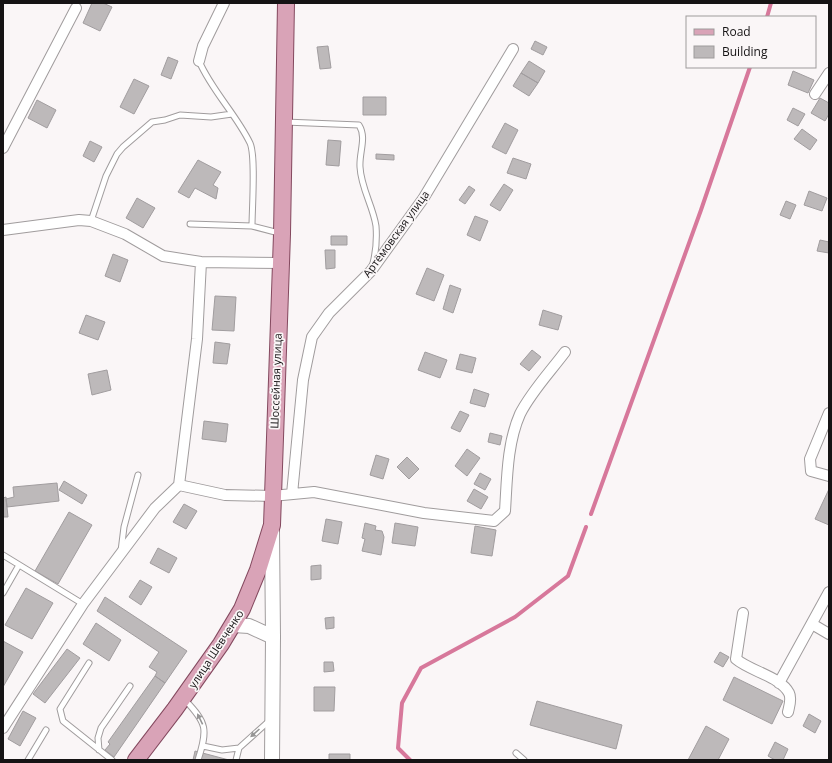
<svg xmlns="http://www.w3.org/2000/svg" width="832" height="763" font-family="'Open Sans',sans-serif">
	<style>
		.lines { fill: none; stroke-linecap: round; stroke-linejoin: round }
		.stream { stroke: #d7789b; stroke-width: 4 }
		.building { fill: #bdb9ba; stroke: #a19d9f }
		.service-casing { stroke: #a09c9d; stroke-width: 7 }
		.minor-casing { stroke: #a09c9d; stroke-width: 12 }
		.secondary-casing { stroke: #a09c9d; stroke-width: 16 }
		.primary-casing { stroke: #84495f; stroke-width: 18 }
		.service { stroke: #fff; stroke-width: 5 }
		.minor { stroke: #fff; stroke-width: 10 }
		.secondary { stroke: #fff; stroke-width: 14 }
		.primary { stroke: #d9a3b7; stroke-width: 16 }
		.oneway { fill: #969595 }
		.labels { text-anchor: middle; stroke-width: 3.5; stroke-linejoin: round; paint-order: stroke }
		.street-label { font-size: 11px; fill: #151314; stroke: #faf6f7 }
	</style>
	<rect width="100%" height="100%" fill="#faf6f7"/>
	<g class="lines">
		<!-- stream -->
		<path class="stream" d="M767,17L771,3
			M591,514L701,210L750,67
			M410,760L398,748L402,703L421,668L515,617L568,576L586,527"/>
	</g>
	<!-- building -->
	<path class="building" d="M92,3H103L112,7L100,31L83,23Z
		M535,41L547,47L543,55L531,49Z
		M328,46L331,68L320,69L317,47Z
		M168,57L178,61L171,79L161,75Z
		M529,61L545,71L538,83L521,73Z
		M793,71L814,80L808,93L788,85Z
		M521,73L538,83L529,96L513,86Z
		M134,79L149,86L134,114L120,107Z
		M363,97H386V115H363Z
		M820,98L829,103V114L825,121L811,113Z
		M37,100L56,110L47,128L28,118Z
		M793,108L805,114L798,126L787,120Z
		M505,123L518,130L506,154L492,147Z
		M802,129L817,140L810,150L794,139Z
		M328,140L341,141L339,166L326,165Z
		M90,141L102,147L94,162L83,156Z
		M376,154L394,155V160L376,159Z
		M513,158L531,164L526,179L507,173Z
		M198,160L221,172L213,185L218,188L216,199L195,188L189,198L178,192Z
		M504,184L513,190L500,211L490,205Z
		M469,186L475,190L465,204L459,200Z
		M809,191L827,198L822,211L804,205Z
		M137,198L155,208L143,228L126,218Z
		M786,201L796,205L790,219L780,215Z
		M475,216L488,221L480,241L467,235Z
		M331,236H347V245H331Z
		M820,240L829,242V253L817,251Z
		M325,250H335V268L326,269Z
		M113,254L128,260L120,282L105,276Z
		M427,268L444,275L434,301L416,294Z
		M450,285L461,289L453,313L443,309Z
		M215,296L236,297L234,331L212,330Z
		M543,310L562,316L558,330L539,325Z
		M86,315L105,322L98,340L79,333Z
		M215,342L230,344L227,364L213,363Z
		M532,350L541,357L529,371L520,364Z
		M425,352L447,360L440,378L418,370Z
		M460,354L476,358L472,373L456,369Z
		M107,370L111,390L92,395L88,374Z
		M474,389L489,394L485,407L470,403Z
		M460,411L469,415L460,432L451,428Z
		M204,421L228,424L226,442L202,439Z
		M490,433L502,436L500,445L488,442Z
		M467,449L480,458L467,476L455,466Z
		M376,455L389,459L383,479L370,475Z
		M407,457L419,469L409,479L397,467Z
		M480,473L491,479L485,490L474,484Z
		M64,481L87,495L82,504L59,490Z
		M57,483L59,501L7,507L6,499L14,497L13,487Z
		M474,489L488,497L481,509L467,501Z
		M829,489V525L815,519Z
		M6,497L8,517H3V498Z
		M184,504L197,511L186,529L173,522Z
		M69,512L92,525L58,584L35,571Z
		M326,519L342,522L338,544L322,541Z
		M365,523L376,526L375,530L382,531L384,537L381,555L362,551L365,539L362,538Z
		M395,523L418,527L415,546L392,543Z
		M475,526L496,530L492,556L471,553Z
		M158,548L177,558L169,573L150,563Z
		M321,565V579L311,580V566Z
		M140,580L152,587L141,605L129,597Z
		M26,588L53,603L32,639L5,625Z
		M105,597L187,651L165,683L155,676L157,672L149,667L159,652L97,611Z
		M334,617V628L326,629L325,618Z
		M96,623L121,640L109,661L83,644Z
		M3,641L23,652L3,687Z
		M67,649L80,658L45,703L33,694Z
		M720,652L729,657L723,667L714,662Z
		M324,662H333L334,671L324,672Z
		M155,676L165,683L114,757L105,750L110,744L108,742Z
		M734,677L783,701L772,724L723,700Z
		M314,687H335L334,711H314Z
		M537,701L622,725L616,749L530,725Z
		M23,711L36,718L20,746L8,739Z
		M809,714L821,721L815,733L803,726Z
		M706,726L729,739L718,760H688Z
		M775,742L788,749L783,760H775L768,756Z
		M195,751L229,760H193Z
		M329,754H350V760H329Z"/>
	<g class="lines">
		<defs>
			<path id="service" d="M199,61C212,91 236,114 250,143C256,156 252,209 252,226
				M285,122L359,125C367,138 359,152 360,167C361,188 373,206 376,226C377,239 376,251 373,263
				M91,221L106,176L117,154L123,147L152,122L165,120L180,115L211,117L232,114
				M190,224L252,226L279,233
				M121,551L124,527L138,475
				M3,555L83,604
				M3,593L19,565
				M89,663L60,709L63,721L112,760
				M185,700C207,723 208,729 198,760
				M203,746L222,750L239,748
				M99,750L98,738L101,728L130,686
				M516,753L524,760
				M28,760L46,730
				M236,760L239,748L269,721"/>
			<path id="minor" d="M199,61L203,46L224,3
				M815,94L829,73
				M3,148L76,8
				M3,230L79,220L91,221L125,234L163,256L201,262L281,263
				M829,413L810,459L811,471L829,476
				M179,485L197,339L201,262
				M292,494L303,380L312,337L329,313L371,271L423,199L513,49
				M743,613L736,659C750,671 781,677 789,693C792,699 789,707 788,712
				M812,624L829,634
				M779,683L829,592
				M3,728L83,604L155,508L179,485L225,495L272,496L314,492L424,513L494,521L505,511C507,480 507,443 520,414C531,392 550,372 565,352"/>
			<path id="secondary" d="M233,625L249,626L273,637
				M272,760L273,637L272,532"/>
			<path id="primary" d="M136,760L175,709L221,644L242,609L258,570L272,525L282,234L286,3"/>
		</defs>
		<!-- service casing -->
		<use href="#service" class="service-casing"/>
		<!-- minor casing -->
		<use href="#minor" class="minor-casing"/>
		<!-- secondary casing -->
		<use href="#secondary" class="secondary-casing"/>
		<!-- primary casing -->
		<use href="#primary" class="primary-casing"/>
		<!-- service -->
		<use href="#service" class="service"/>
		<!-- minor -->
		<use href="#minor" class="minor"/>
		<!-- secondary -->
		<use href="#secondary" class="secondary"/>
		<!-- primary -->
		<use href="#primary" class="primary"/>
	</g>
	<!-- one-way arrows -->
	<defs><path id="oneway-solid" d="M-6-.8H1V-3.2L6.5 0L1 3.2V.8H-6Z"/></defs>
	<g class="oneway">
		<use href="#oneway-solid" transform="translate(200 719) rotate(-116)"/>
		<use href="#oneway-solid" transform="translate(255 733) rotate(138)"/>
	</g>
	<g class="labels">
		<!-- street labels -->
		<g class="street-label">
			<text transform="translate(396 234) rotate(-54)" y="4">Артёмовская улица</text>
			<text transform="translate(276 381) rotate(-88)" y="4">Шоссейная улица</text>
			<text transform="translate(216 649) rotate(-57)" y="4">улица Шевченко</text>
		</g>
	</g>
	<!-- border -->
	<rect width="832" height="763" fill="none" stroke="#151314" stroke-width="8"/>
	<!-- legend -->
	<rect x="686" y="16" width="130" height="52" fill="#faf6f7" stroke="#9e9b9c"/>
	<rect x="694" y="29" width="20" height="6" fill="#d9a3b7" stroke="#9e9b9c"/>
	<text x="722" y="36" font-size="12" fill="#151314">Road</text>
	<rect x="694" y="46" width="20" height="12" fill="#bdb9ba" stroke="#9e9b9c"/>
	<text x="722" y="56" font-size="12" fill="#151314">Building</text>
</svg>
